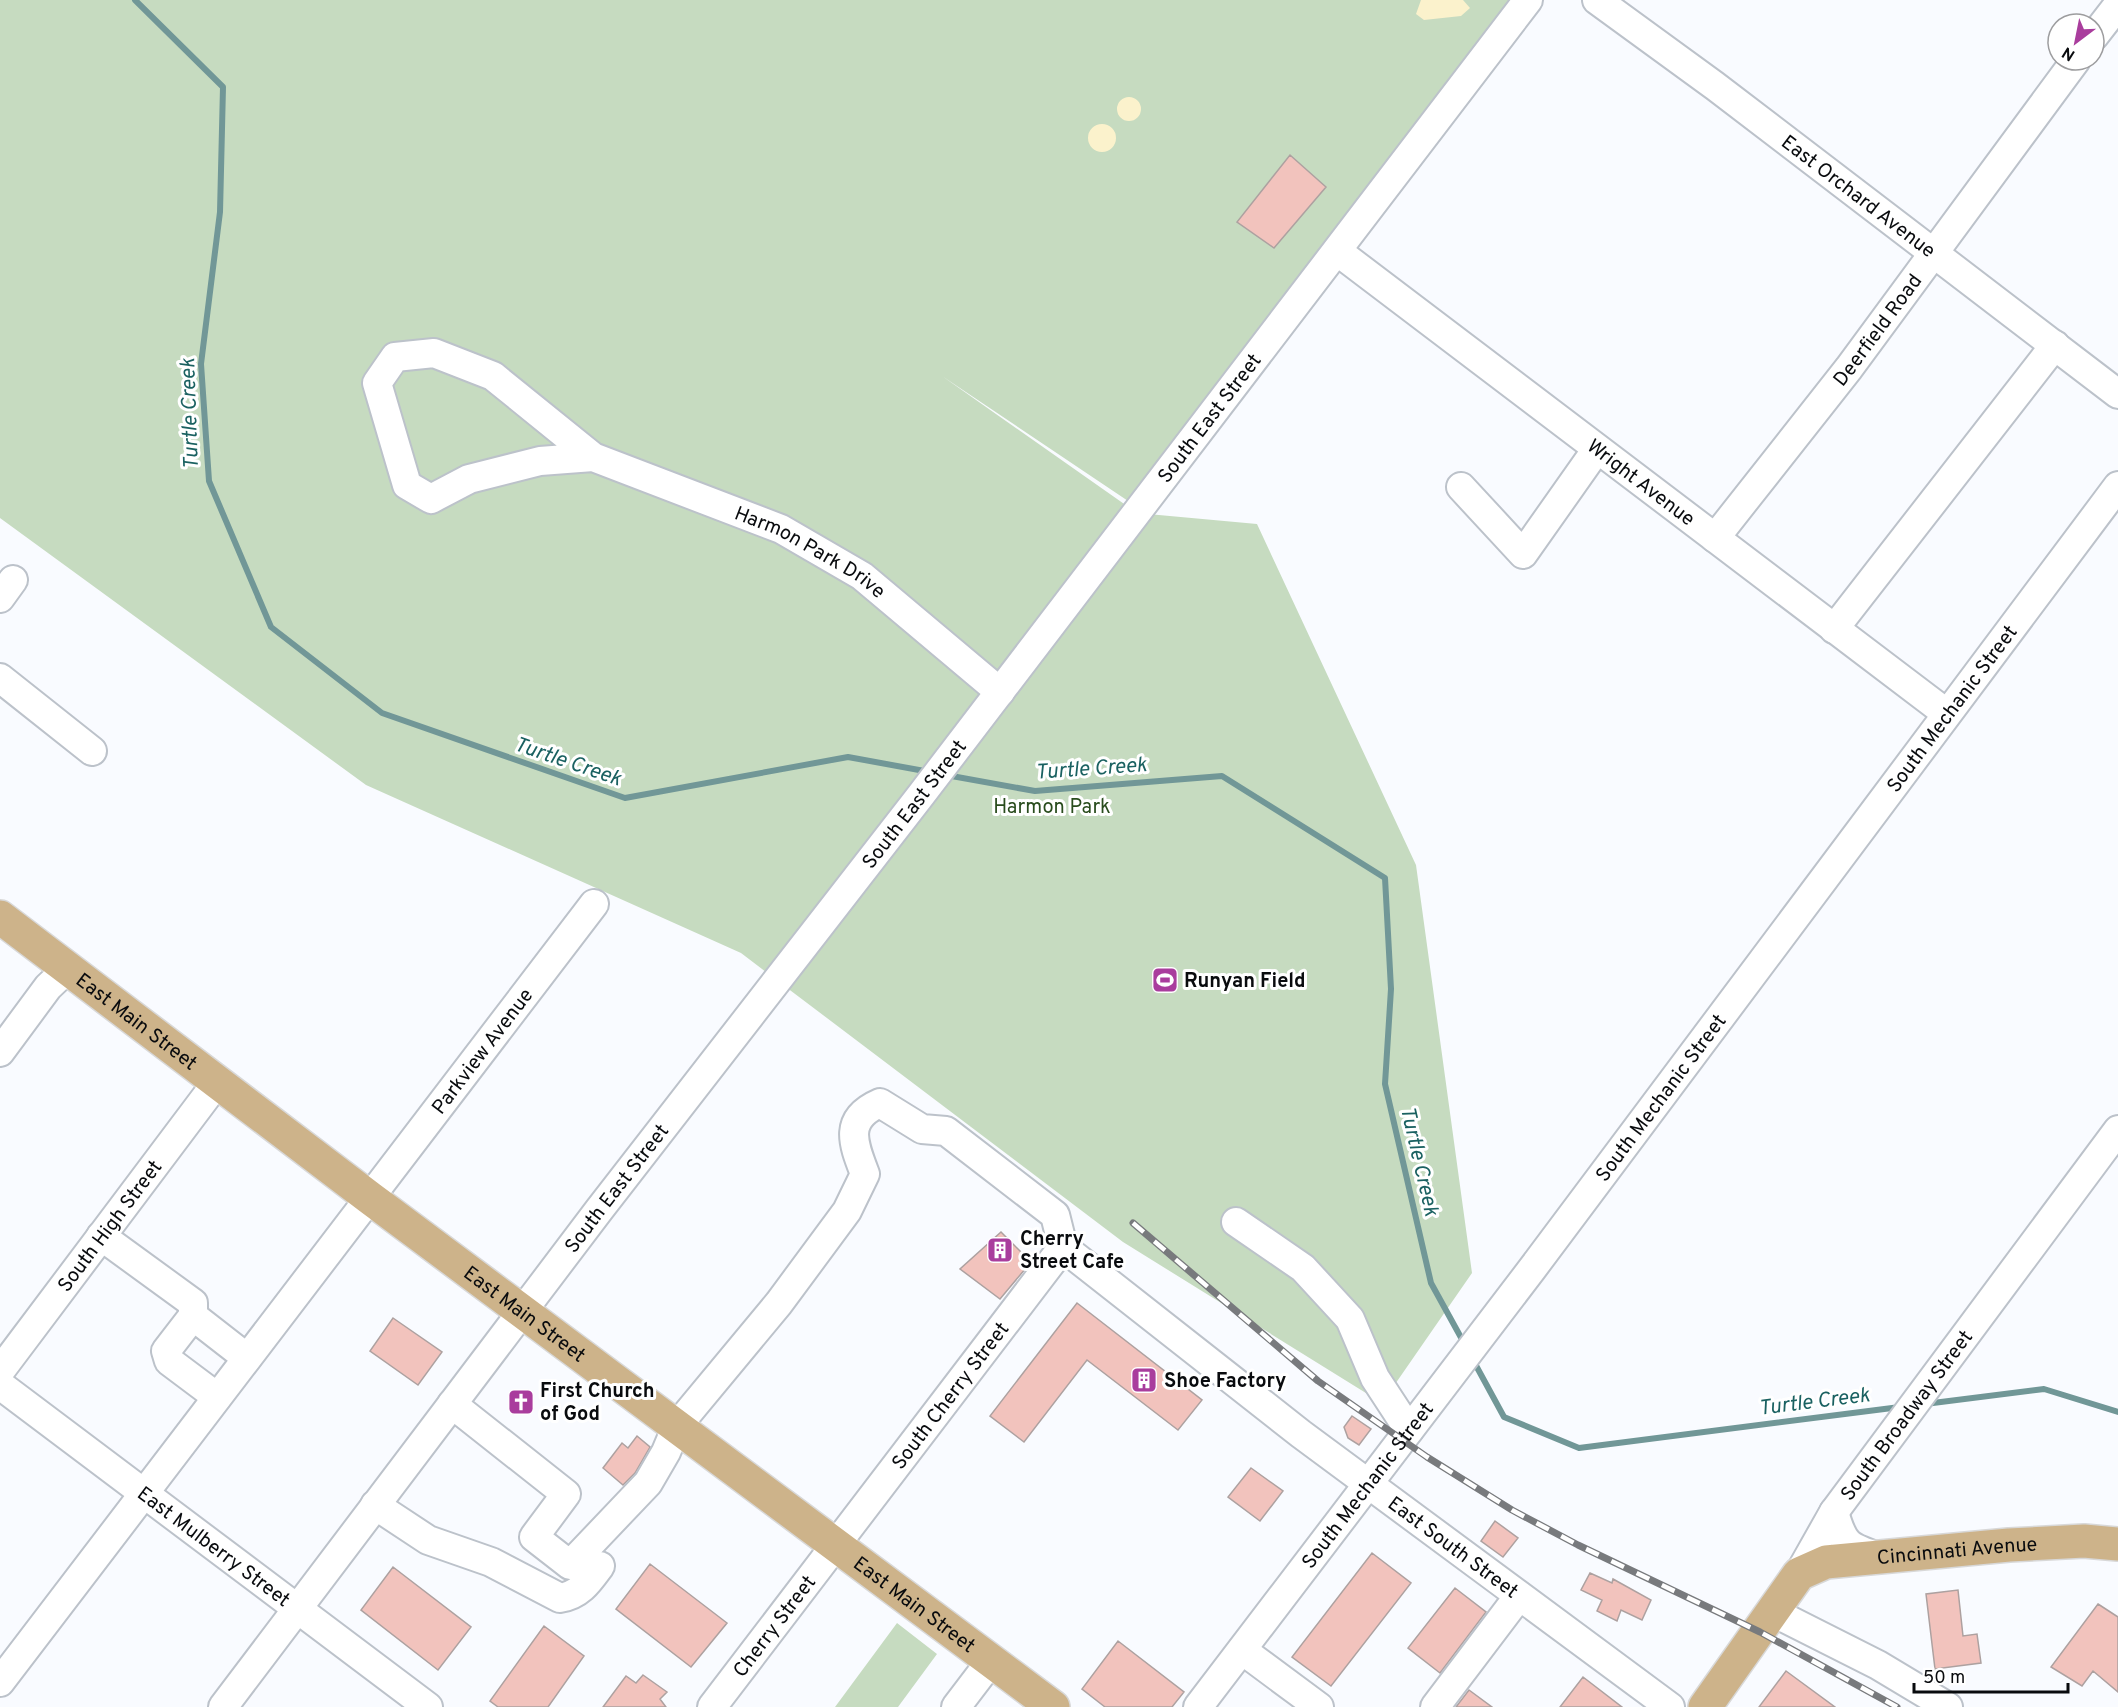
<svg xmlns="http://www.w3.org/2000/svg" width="2118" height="1707" font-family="Overpass,sans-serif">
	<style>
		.green { fill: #c6dbc0 }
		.sand { fill: #fbf2cc }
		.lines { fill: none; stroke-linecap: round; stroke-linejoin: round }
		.stream { stroke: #719797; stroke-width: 6 }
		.building { fill: #f2c3bd; stroke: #ada1a0; stroke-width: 1.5 }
		.minor-casing { stroke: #bcc2ca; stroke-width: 32 }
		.major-casing { stroke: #d8d8d8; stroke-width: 36 }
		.minor { stroke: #fff; stroke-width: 28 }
		.major { stroke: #cdb38a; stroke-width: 33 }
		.rail-casing { stroke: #787a7d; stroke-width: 7 }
		.rail { stroke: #fff; stroke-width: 4.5; stroke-dasharray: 14; stroke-linecap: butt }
		.labels { text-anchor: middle; stroke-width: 6; stroke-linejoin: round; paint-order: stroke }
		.street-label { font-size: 20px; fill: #090b0e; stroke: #fff }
		.park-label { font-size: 20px; fill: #294c1d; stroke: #fff }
		.poi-label { font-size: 20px; font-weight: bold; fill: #090b0e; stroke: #fff; text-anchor: start }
		.water-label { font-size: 21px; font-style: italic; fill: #1a6161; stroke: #fff }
	</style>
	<rect width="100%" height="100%" fill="#f9fbff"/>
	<!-- green -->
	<path class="green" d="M0,0H1528L1140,509L942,376L1137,513L1257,524L1416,865L1472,1273L1382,1403L1123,1242L741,953L366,785L0,518Z
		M897,1623L937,1654L898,1707H835Z"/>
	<!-- sand -->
	<path class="sand" d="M1421,0H1463L1470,8L1461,16L1424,20L1416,14Z
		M1117 109a12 12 0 1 1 24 0a12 12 0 1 1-24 0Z
		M1088 138a14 14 0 1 1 28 0a14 14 0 1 1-28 0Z"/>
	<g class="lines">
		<!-- stream -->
		<path class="stream" d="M135,0L223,87L220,212L201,364L209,481L271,627L382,713L625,798L848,757L930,772
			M946,775L1035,791L1222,776L1385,878L1391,989L1385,1084L1431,1283L1464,1343
			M1473,1360L1504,1417L1579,1448L1900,1407
			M1925,1404L2044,1389L2118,1412"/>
	</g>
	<!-- building -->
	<path class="building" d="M1290,155L1326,187L1274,248L1237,222Z
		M1001,1232L1031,1262L1000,1299L960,1269Z
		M1077,1303L1202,1400L1178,1430L1087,1360L1024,1442L990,1416Z
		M393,1318L442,1352L418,1385L370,1351Z
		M1352,1416L1371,1429L1359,1445L1348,1438L1344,1427Z
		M637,1436L650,1447L635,1473L623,1485L603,1468L622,1443L628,1448Z
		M1251,1468L1283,1491L1260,1521L1228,1497Z
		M1495,1521L1518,1538L1503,1557L1481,1541Z
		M1372,1553L1411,1583L1331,1686L1292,1657Z
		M650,1564L727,1623L691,1667L616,1609Z
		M393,1567L471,1627L438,1670L361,1610Z
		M1590,1573L1612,1583L1613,1579L1651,1600L1642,1620L1621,1610L1617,1621L1597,1611L1602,1600L1581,1590Z
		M1455,1588L1486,1612L1440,1673L1408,1648Z
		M1958,1590L1963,1636L1977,1634L1981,1663L1935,1669L1926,1594Z
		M2098,1604L2118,1617V1692L2093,1671L2082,1686L2051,1667Z
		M544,1626L584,1656L548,1707H498L490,1701Z
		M1118,1641L1184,1692L1172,1707H1105L1082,1689Z
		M1786,1671L1835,1707H1759Z
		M643,1675L667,1692L660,1699L666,1707H603L626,1676L636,1683Z
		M1583,1677L1622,1707H1560Z
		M1469,1690L1492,1707H1456Z"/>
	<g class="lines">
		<defs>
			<g id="minor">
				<path id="s1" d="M1597,0L1715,86L2118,394"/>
				<path d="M2094,36L2118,5"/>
				<path id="s2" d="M1337,251L1946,713"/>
				<path id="s3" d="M593,457L540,461L469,479L431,499L407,485L377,383L395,357L434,353L493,376L593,457L781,529L862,576L1000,692"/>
				<path d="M1461,487L1523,554L1597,449"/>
				<path id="s4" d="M1715,538L1849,368L2076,60"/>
				<path d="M0,598L13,580"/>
				<path d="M1834,629L2055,345"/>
				<path d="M0,678L92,751"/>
				<path d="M0,1052L48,987L67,969"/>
				<path d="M1236,1222L1303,1268L1350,1319L1375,1378L1409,1430"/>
				<path d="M101,1236L193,1303V1316L166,1351L169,1361L217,1397"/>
				<path d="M193,1316L247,1358"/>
				<path id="s5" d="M0,1371L218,1081"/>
				<path id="s6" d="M0,1385L428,1707"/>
				<path id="s7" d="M452,1404L566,1494L534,1537L570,1565L648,1483L666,1452L677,1426L779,1303L847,1211L865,1174C853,1143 843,1119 880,1103L922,1129L946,1131L1055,1215L1063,1247L1301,1434L1670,1707"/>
				<path d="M375,1505L428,1540L491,1562L560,1598C580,1595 589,1581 600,1566"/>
				<path d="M1834,1512C1844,1547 1849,1547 1882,1558"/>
				<path id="s8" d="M1799,1574L1834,1512L2118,1130"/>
				<path d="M1773,1612L1878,1665L1948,1707"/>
				<path d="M1242,1650L1319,1707"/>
				<path id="s9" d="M0,1682L594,904"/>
				<path id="s10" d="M223,1707L599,1210L921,795L1528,0"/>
				<path id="s11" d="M712,1707L1063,1247"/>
				<path d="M956,1707L991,1661"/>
				<path id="s12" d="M1198,1707L1532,1269L2118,486"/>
				<path d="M1435,1707L1519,1596"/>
			</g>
			<g id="major">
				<path id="s13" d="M0,917L370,1198L1053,1707"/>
				<path id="s14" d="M1705,1707L1799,1574L1826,1562L2009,1545L2084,1541L2118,1544"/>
			</g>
		</defs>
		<!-- minor casing -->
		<use href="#minor" class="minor-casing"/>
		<!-- major casing -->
		<use href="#major" class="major-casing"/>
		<!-- minor -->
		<use href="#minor" class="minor"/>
		<!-- major -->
		<use href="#major" class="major"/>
		<defs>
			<path id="rail" d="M1133,1223L1318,1381L1427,1457L1512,1510L1578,1545L1760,1632L1897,1707"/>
		</defs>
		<!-- rail casing -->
		<use href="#rail" class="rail-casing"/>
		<!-- rail -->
		<use href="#rail" class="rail"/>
	</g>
	<!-- icons -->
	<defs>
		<symbol id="stadium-square" viewBox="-11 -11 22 22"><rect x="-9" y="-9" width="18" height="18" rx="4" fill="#a93d9d" stroke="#fff"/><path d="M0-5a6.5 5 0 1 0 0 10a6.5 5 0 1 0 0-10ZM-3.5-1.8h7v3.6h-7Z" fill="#fff"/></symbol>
		<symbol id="building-square" viewBox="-11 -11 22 22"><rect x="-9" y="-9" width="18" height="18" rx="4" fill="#a93d9d" stroke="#fff"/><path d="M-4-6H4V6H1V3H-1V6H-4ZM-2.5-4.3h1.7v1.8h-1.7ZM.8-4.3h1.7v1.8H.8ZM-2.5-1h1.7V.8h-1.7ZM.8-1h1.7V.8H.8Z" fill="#fff"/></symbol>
		<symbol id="church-square" viewBox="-11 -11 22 22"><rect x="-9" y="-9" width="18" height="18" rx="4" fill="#a93d9d" stroke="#fff"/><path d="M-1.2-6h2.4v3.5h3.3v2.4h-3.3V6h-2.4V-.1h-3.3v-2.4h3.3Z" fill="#fff"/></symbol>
	</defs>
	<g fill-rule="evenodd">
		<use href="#stadium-square" x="1150" y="965" width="30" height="30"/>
		<use href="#building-square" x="985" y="1235" width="30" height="30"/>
		<use href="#building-square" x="1129" y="1365" width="30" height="30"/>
		<use href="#church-square" x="506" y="1387" width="30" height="30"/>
	</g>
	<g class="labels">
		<!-- street labels -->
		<g class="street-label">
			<text dy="7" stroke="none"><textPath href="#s1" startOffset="327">East Orchard Avenue</textPath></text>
			<text dy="7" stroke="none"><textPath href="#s4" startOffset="264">Deerfield Road</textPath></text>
			<text dy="7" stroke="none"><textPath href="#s10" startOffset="1623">South East Street</textPath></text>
			<text dy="7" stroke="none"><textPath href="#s2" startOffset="382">Wright Avenue</textPath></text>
			<text dy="7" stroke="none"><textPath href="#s3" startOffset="804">Harmon Park Drive</textPath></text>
			<text dy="7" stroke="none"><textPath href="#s12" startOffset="1251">South Mechanic Street</textPath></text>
			<text dy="7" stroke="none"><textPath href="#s10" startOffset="1137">South East Street</textPath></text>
			<text dy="7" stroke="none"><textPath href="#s13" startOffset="172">East Main Street</textPath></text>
			<text dy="7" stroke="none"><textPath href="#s9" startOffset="794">Parkview Avenue</textPath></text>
			<text dy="7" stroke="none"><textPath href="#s12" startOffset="765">South Mechanic Street</textPath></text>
			<text dy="7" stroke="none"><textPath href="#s10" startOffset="651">South East Street</textPath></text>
			<text dy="7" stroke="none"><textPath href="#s5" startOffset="182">South High Street</textPath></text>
			<text dy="7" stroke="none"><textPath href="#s13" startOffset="658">East Main Street</textPath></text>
			<text dy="7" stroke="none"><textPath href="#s11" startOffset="392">South Cherry Street</textPath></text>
			<text dy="7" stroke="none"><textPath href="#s8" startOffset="192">South Broadway Street</textPath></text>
			<text dy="7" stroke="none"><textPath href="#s12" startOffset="279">South Mechanic Street</textPath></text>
			<text dy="7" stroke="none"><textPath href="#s6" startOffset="268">East Mulberry Street</textPath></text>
			<text dy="7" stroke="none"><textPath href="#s7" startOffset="1558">East South Street</textPath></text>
			<text dy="7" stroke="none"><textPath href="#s14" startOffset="324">Cincinnati Avenue</textPath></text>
			<text dy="7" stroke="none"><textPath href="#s13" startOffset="1144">East Main Street</textPath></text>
			<text dy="7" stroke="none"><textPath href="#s11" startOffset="102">Cherry Street</textPath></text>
		</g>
		<!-- park labels -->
		<g class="park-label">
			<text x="1052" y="813">Harmon Park</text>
		</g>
		<!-- poi labels -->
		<g class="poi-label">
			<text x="1184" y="987">Runyan Field</text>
			<text x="1020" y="1245">Cherry<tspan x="1020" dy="23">Street Cafe</tspan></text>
			<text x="1164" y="1387">Shoe Factory</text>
			<text x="540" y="1397">First Church<tspan x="540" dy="23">of God</tspan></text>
		</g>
		<!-- water labels -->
		<g class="water-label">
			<text transform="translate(189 414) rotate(-92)" y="7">Turtle Creek</text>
			<text transform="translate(568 761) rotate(19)" y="7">Turtle Creek</text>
			<text transform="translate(1091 768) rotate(-4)" y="7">Turtle Creek</text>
			<text transform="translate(1420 1161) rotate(77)" y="7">Turtle Creek</text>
			<text transform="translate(1814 1401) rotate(-7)" y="7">Turtle Creek</text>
		</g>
	</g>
	<!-- north arrow -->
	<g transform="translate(2076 42) rotate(212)"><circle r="28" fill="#ffffff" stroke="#9d9d9f" stroke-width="1.5"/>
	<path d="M0-4.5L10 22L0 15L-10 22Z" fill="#a93d9d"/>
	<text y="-9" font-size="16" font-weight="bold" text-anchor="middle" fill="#090b0e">N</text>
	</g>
	<!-- scale -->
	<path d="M1914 1683v9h154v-9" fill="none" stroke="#090b0e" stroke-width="3"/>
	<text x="1923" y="1683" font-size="18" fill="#090b0e" stroke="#ffffff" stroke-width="4.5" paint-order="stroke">50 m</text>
</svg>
